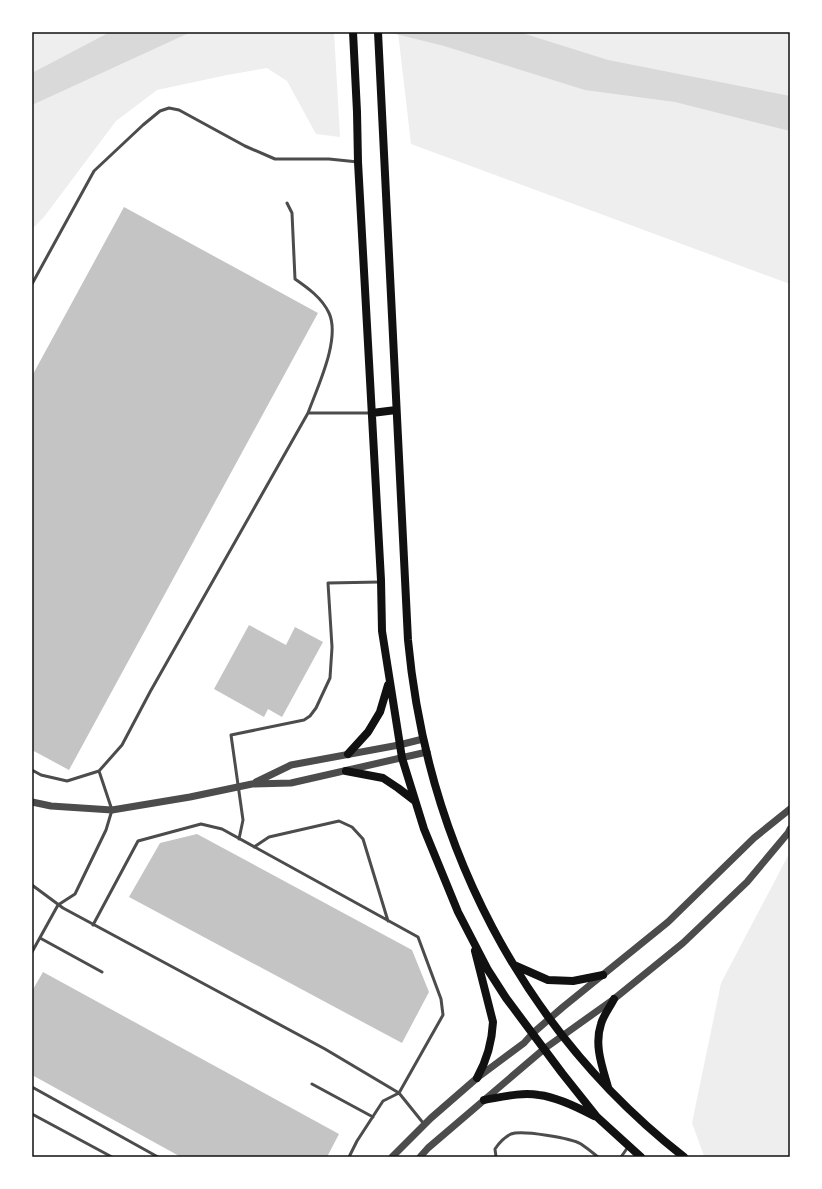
<svg xmlns="http://www.w3.org/2000/svg" width="822" height="1189" font-family="'Golos Text',sans-serif">
	<style>
		.green { fill: #eee }
		.water { fill: #d9d9d9 }
		.building { fill: #c4c4c4 }
		.lines { fill: none; stroke-linecap: round; stroke-linejoin: round }
		.service { stroke: #4c4c4c; stroke-width: 3 }
		.tertiary { stroke: #4c4c4c; stroke-width: 7 }
		.secondary { stroke: #111; stroke-width: 8 }
		.neatline { fill: none; stroke: #111; stroke-width: 1.5 }
	</style>
	<rect width="100%" height="100%" fill="#fff"/>
	<!-- green -->
	<path class="green" d="M32,32H334L340,137L316,134L287,81L267,68L227,75L157,90L116,121L44,217L32,229Z
		M398,32H790V284L411,144Z
		M790,852V1157H707L704,1156L692,1123L721,983Z"/>
	<!-- water -->
	<path class="water" d="M110,32H191L32,105V73Z
		M388,32H519L608,60L790,96V131L675,102L585,90L444,46Z"/>
	<!-- building -->
	<path class="building" d="M124,207L318,313L69,770L32,750V376Z
		M249,625L286,645L295,627L323,642L282,717L268,709L264,717L214,689Z
		M197,834L412,950L429,992L402,1043L129,897L160,843Z
		M43,972L339,1134L327,1157H181L32,1075V991Z"/>
	<g class="lines">
		<!-- service -->
		<path class="service" d="M287,203L292,213L295,279C308,288 322,298 329,313C341,339 317,388 308,413
			M32,284L94,171L143,125L160,111L169,108L179,110L245,146L275,159H329L358,162
			M32,770L41,775L67,781L99,771L112,810L106,830L75,894L58,905L32,952
			M99,771L122,745L150,692L308,413H371
			M239,839L243,820L231,735L304,720L310,716L316,708L330,678L332,647L328,583L380,582
			M254,847L269,837L339,821L352,827L363,839L388,921
			M32,885L63,908L325,1049L399,1093L424,1124
			M93,925L138,841L201,824L222,829L418,937L441,999L443,1015L399,1093L383,1101L357,1141L349,1157
			M40,938L102,972
			M312,1084L373,1117
			M32,1087L158,1157
			M32,1114L112,1157
			M496,1157L495,1149C499,1143 505,1137 511,1134C522,1130 571,1138 581,1144C587,1148 593,1153 598,1157
			M621,1157L628,1147"/>
		<!-- tertiary -->
		<path class="tertiary" d="M256,782L291,765L399,745L423,739
			M32,802L51,806L112,810L190,797L252,784L291,783L427,752
			M392,1157L431,1118L477,1078L524,1043L533,1033L563,1007L668,922L754,838L790,809
			M420,1157L428,1148L544,1049L614,999L683,943L747,882L788,833L790,829"/>
		<!-- secondary -->
		<path class="secondary" d="M353,32L357,112L358,162L381,580L382,631L402,758L424,829L458,912L488,970L506,998L562,1073L597,1117L641,1157
			M378,32L408,640C427,844 522,1030 684,1157
			M372,413L396,410
			M348,754L368,732L380,712L388,685
			M346,771L383,778L398,788L415,801
			M475,951L493,1022C492,1043 487,1060 477,1078
			M514,965L548,980L573,981L603,975
			M608,1087C602,1066 594,1045 601,1024C603,1016 610,1007 614,999
			M484,1100C502,1097 521,1092 539,1095C556,1097 579,1108 594,1116"/>
	</g>
	<!-- border -->
	<rect width="822" height="1189" fill="none" stroke="#ffffff" stroke-width="66"/>
	<rect x="33" y="33" width="756" height="1123" class="neatline"/>
</svg>
